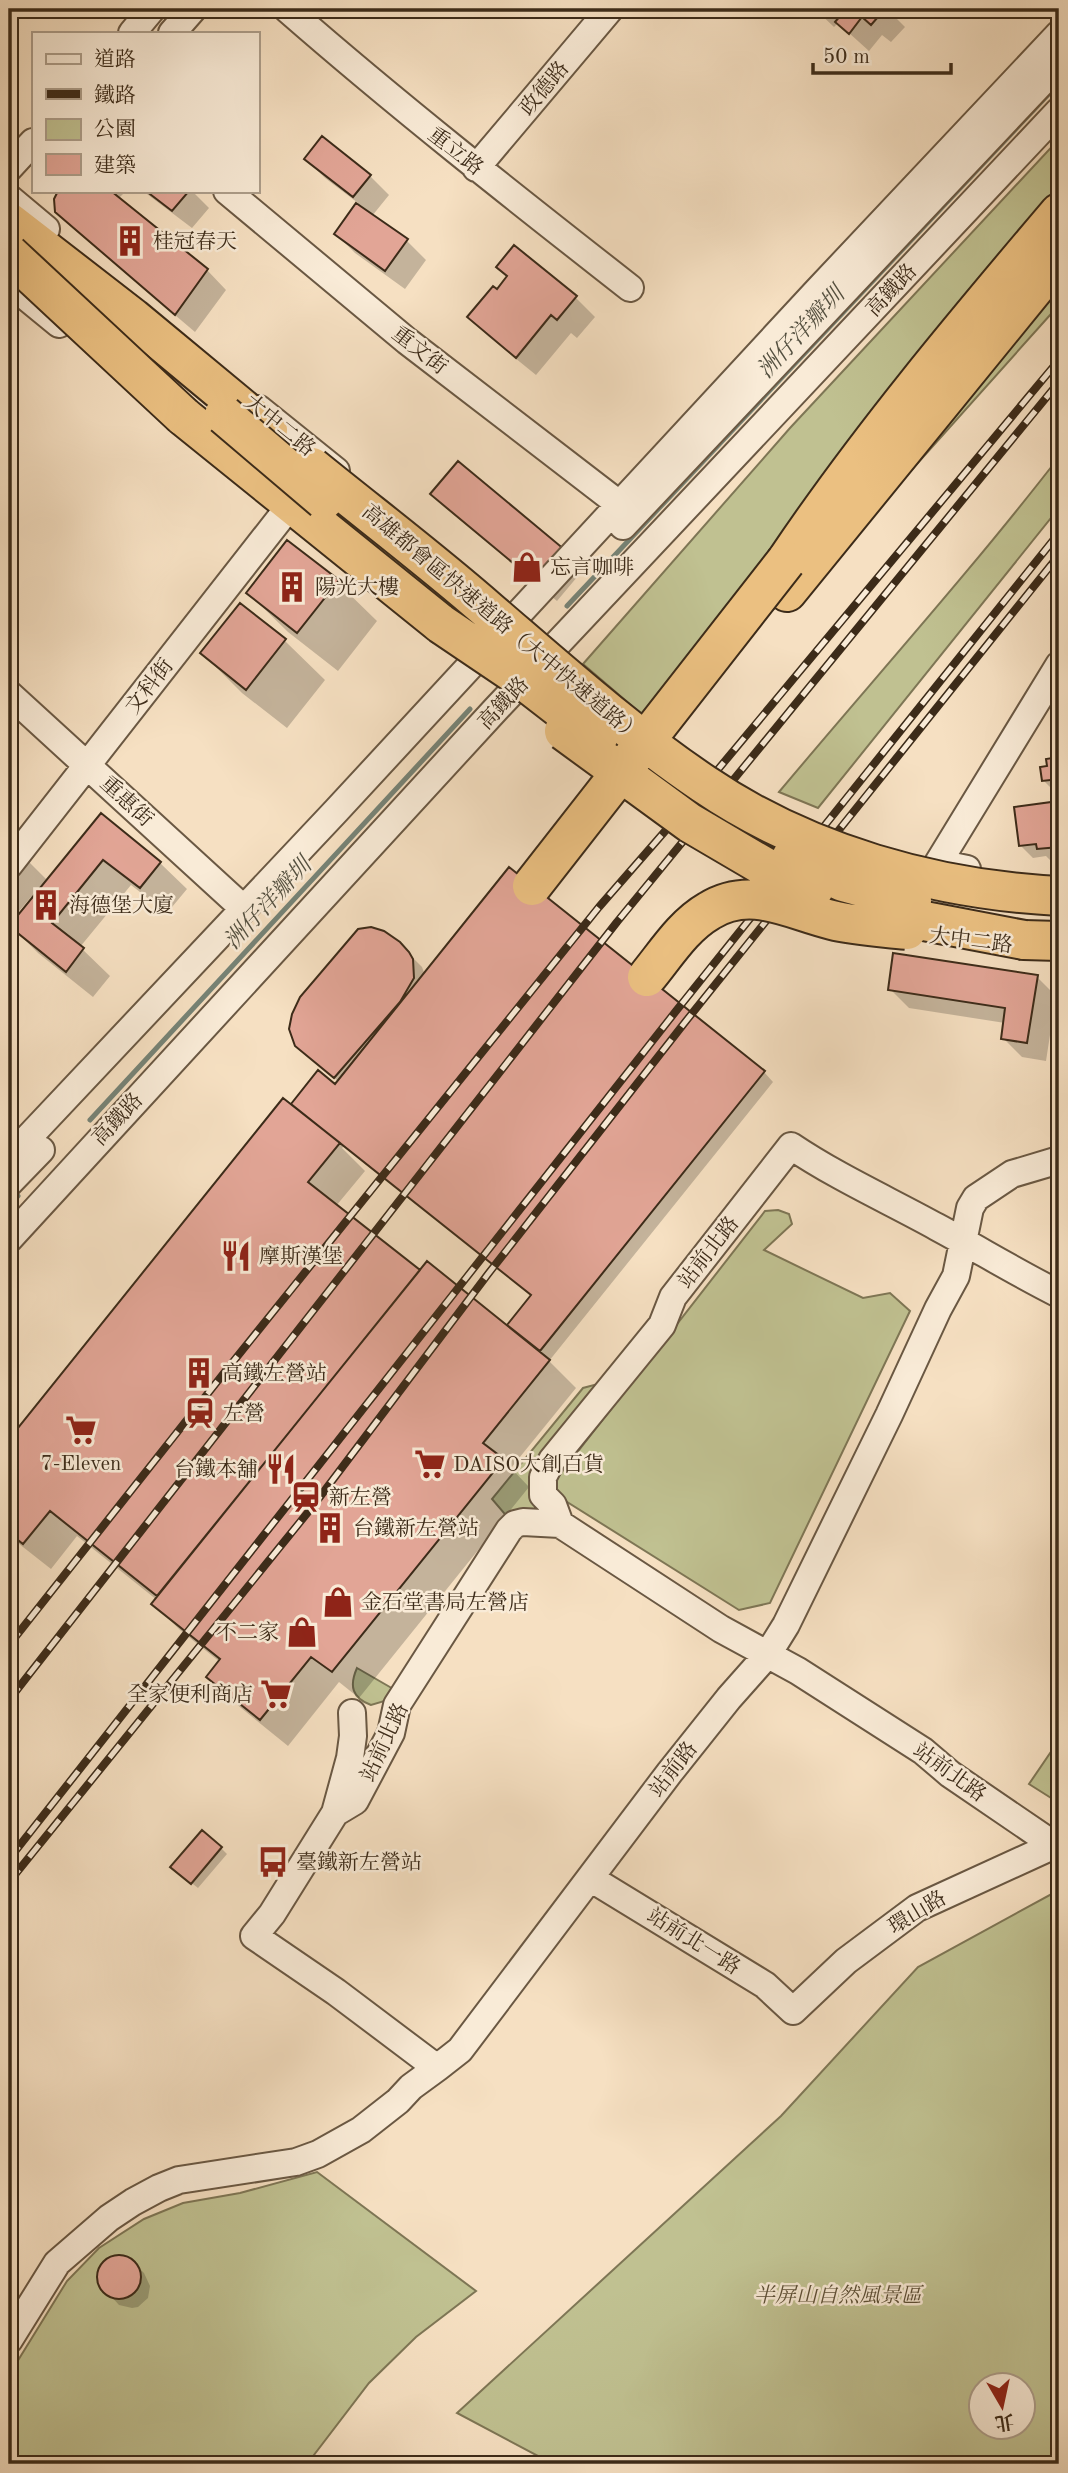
<svg xmlns="http://www.w3.org/2000/svg" width="1068" height="2473" font-family="'Old Standard TT','Noto Serif TC',serif">
	<style>
		.green { fill: #c0c191; stroke: #7e7655; stroke-width: 2; fill-rule: evenodd }
		.shadow { fill: #0003; fill-rule: evenodd }
		.lines { fill: none; stroke-linecap: round; stroke-linejoin: round }
		.stream { stroke: #768376; stroke-width: 5 }
		.building { fill: #e2a596; stroke: #3c2b19; stroke-width: 2 }
		.minor-casing { stroke: #6a5843; stroke-width: 30 }
		.highway-casing { stroke: #3c2b19; stroke-width: 42 }
		.minor { stroke: #f9ebd7; stroke-width: 26 }
		.highway { stroke: #ebc081; stroke-width: 38 }
		.rail-casing { stroke: #3c2b19; stroke-width: 8 }
		.rail { stroke: #f9ebd7; stroke-width: 5; stroke-dasharray: 16; stroke-linecap: butt }
		.highway-bridge-casing { stroke: #3c2b19; stroke-width: 42; stroke-linecap: butt }
		.highway-bridge { stroke: #ebc081; stroke-width: 38 }
		.labels { text-anchor: middle; stroke-width: 5; stroke-linejoin: round; paint-order: stroke }
		.street-label { font-size: 21px; fill: #3c2b19; stroke: #f9ebd7 }
		.poi-label { font-size: 21px; fill: #3c2b19; stroke: #f9ebd7; text-anchor: start }
		.park-label { font-size: 21px; font-style: italic; fill: #5d5037; stroke: #f9ebd7 }
		.water-label { font-size: 23px; font-style: italic; fill: #545040; stroke: #f9ebd7 }
	</style>
	<rect width="100%" height="100%" fill="#f6e0c2"/>
	<filter id="stains"><feTurbulence type="fractalNoise" baseFrequency=".00286" numOctaves="4"/><feColorMatrix values="0 0 0 0 .2 0 0 0 0 .09 0 0 0 0 .02 0 0 0 .5 -.17"/></filter>
	<radialGradient id="worn" r=".72"><stop offset=".6" stop-color="#630" stop-opacity="0"/><stop offset="1" stop-color="#630" stop-opacity=".3"/></radialGradient>
	<!-- green -->
	<path class="green" d="M1059,139V305L832,559L646,718L583,664L790,428Z
		M1059,457V508L818,808L779,792C872,681 970,572 1059,457Z
		M778,1210L789,1214L792,1224L764,1250L863,1298L890,1293L910,1311L770,1603L739,1610L564,1500L557,1490L555,1481L765,1211Z
		M594,1385V1398L539,1506L534,1513L509,1519L492,1499L583,1388Z
		M357,1668L395,1690L388,1700L371,1705C352,1698 349,1686 357,1668Z
		M1059,1740V1803L1029,1784Z
		M1059,1890V2464H553L457,2413L781,2116L918,1967ZM981,2386H1023V2428H981Z
		M317,2172L476,2291L416,2337L369,2383L307,2464H9V2375L67,2281L99,2248L144,2219L183,2203L240,2193Z"/>
	<!-- shadow -->
	<path class="shadow" d="M815,9H887L905,27L891,42L882,35L869,51L838,23L834,27Z
		M306,159L370,176L389,195L372,216L407,241L426,260L405,289L355,253L336,234L358,203L325,178Z
		M60,191H126L118,199L207,270L226,290L195,332L76,231L56,211L55,200Z
		M143,191H192L209,208L192,228Z
		M515,248L576,298L595,317L577,338L571,333L536,375L488,336L469,317L508,277Z
		M433,494L564,551L583,570L557,601L452,513Z
		M337,582L377,621L338,671L288,632L248,593Z
		M240,606L285,641L325,680L287,728L242,693L202,653Z
		M1059,759V793L1057,794L1044,781L1049,768L1048,760Z
		M1059,803V861H1051L1046,856L1033,858L1020,845L1016,809Z
		M101,816L160,863L187,889L167,913L131,885L80,947L110,976L93,997L38,953L11,926L33,899L31,897L9,923V842L48,881Z
		M399,944L422,967L425,975L764,1072L773,1082L549,1361L576,1388L511,1468L529,1487L359,1698L339,1682L288,1746L235,1703L208,1677L220,1662L180,1630L153,1603L157,1600L77,1536L51,1569L9,1536V1442L283,1100L297,1111L339,1082L310,1058ZM344,1146L533,1296L514,1333L420,1273L336,1206L365,1171L342,1148Z
		M1037,977L1056,996L1046,1061L1022,1057L1003,1038L1005,1023L909,1008L890,989Z
		M221,1848L227,1854L198,1888L179,1873Z
		M9,2255L14,2260L9,2268Z
		M122,2257L134,2263L144,2273L150,2286L148,2298L138,2307L132,2308L119,2305L100,2284L99,2278L103,2265L108,2260Z"/>
	<g class="lines">
		<!-- stream -->
		<path class="stream" d="M567,606L1059,83
			M90,1120L470,709
			M9,1207L18,1196"/>
	</g>
	<!-- building -->
	<path class="building" d="M846,9H885L871,25L862,17L849,34L835,22Z
		M322,136L371,175L353,197L304,159Z
		M58,191H111L208,269L175,315L55,212L54,199Z
		M146,191H189L172,211Z
		M356,203L408,239L385,271L334,234Z
		M514,245L577,296L557,320L551,315L516,358L467,317L493,286L497,289L507,276L496,267Z
		M458,461L565,550L537,583L430,494Z
		M287,540L339,580L297,633L246,593Z
		M240,603L286,639L246,690L200,653Z
		M1057,743H1059V779L1042,781L1040,767L1047,766L1046,759L1059,757Z
		M1059,801V847L1037,849L1036,844L1019,846L1014,807Z
		M101,813L161,862L140,888L103,860L52,923L84,948L66,972L9,926Z
		M509,867L765,1071L540,1351L507,1325L531,1295L291,1104L318,1070L335,1084Z
		M371,927L384,931L400,942L409,952L413,959L414,978L400,1002L334,1078L295,1046L289,1029L292,1014L300,997L358,929Z
		M893,953L1038,975L1027,1043L1001,1039L1005,1008L888,990Z
		M283,1098L340,1143L308,1182L420,1270L157,1596L50,1511L23,1544L9,1533V1439Z
		M427,1261L550,1360L483,1443L504,1459L332,1672L311,1657L260,1720L206,1677L220,1659L151,1604Z
		M202,1830L222,1847L191,1884L170,1867Z
		M97 2277a22 22 0 1 1 44 0a22 22 0 1 1-44 0Z"/>
	<g class="lines">
		<defs>
			<path id="minor" d="M287,9C398,106 514,197 630,288
				M132,33L152,9
				M172,33L193,9
				M9,168L33,142
				M476,168L610,9
				M227,191L407,341L619,504
				M9,198L46,229
				M9,283L59,324
				M259,409L336,471
				M623,526L1059,64
				M9,694L244,909
				M9,865L289,507
				M967,869L938,863L1059,665
				M9,1158L336,811L817,291L1059,34
				M9,1183L41,1150
				M9,1239L496,709L1059,111
				M560,1524L553,1505L543,1495V1477L552,1460L662,1325L673,1297L791,1146C837,1177 888,1200 937,1227C978,1249 1017,1273 1059,1294
				M352,1713L353,1736L350,1758L335,1813L272,1914L254,1936L336,1992L437,2068L460,2050L670,1772L729,1698L768,1654L786,1625L889,1415L938,1309L956,1276L970,1208L976,1198L1012,1174L1059,1160
				M335,1813L355,1801L391,1733L397,1705L509,1530L515,1524L523,1522L560,1524L721,1629L798,1671L923,1751L950,1774L1054,1845
				M590,1878L765,1985L793,2011L846,1961L917,1908L1059,1843
				M9,2340L57,2263L109,2218L133,2202L159,2188L179,2180L296,2162L318,2154L361,2130L398,2101L411,2087L437,2068"/>
			<path id="highway" d="M9,222L133,318L268,430
				M183,416L441,624
				M786,561C868,439 964,325 1059,213
				M787,592L1059,258
				M1024,940L1059,941"/>
		</defs>
		<!-- minor casing -->
		<use href="#minor" class="minor-casing"/>
		<!-- highway casing -->
		<use href="#highway" class="highway-casing"/>
		<!-- minor -->
		<use href="#minor" class="minor"/>
		<!-- highway -->
		<use href="#highway" class="highway"/>
		<defs>
			<path id="rail" d="M9,1645L224,1373L599,907L700,791L1059,360
				M9,1700L617,922L1059,382
				M9,1859L676,1011L1059,533
				M9,1882L313,1506L488,1274L686,1021L1059,555"/>
		</defs>
		<!-- rail casing -->
		<use href="#rail" class="rail-casing"/>
		<!-- rail -->
		<use href="#rail" class="rail"/>
		<defs>
			<path id="highway-bridge" d="M9,254L183,416
				M224,415L324,500
				M312,467C371,515 432,561 489,611C559,671 627,732 704,784C807,854 936,890 1059,896
				M441,624L518,676L598,738
				M564,731L690,823L765,867L814,889
				M791,858L843,882L912,901
				M532,886L786,561
				M878,910L898,916L1024,940
				M647,977C666,954 683,926 709,911C751,885 790,910 832,920C856,926 882,927 907,930"/>
		</defs>
		<!-- highway-bridge casing -->
		<use href="#highway-bridge" class="highway-bridge-casing"/>
		<!-- highway-bridge -->
		<use href="#highway-bridge" class="highway-bridge"/>
	</g>
	<!-- icons -->
	<defs>
		<symbol id="building-bare" viewBox="-9 -9 18 18"><path d="M-4-6H4V6H1V3H-1V6H-4ZM-2.5-4.3h1.7v1.8h-1.7ZM.8-4.3h1.7v1.8H.8ZM-2.5-1h1.7V.8h-1.7ZM.8-1h1.7V.8H.8Z" fill="#8f2418" stroke="#f9ebd7" stroke-width="2.5" paint-order="stroke"/></symbol>
		<symbol id="shop-bare" viewBox="-9 -9 18 18"><path d="M-5-2.5h2.3a2.7 3.5 0 0 1 5.4 0H5L5.5 6h-11ZM-1.5-2.5h3a1.5 2.3 0 0 0-3 0Z" fill="#8f2418" stroke="#f9ebd7" stroke-width="2.5" paint-order="stroke"/></symbol>
		<symbol id="restaurant-bare" viewBox="-9 -9 18 18"><path d="M-5-6h1v4h1v-4h1v4h1v-4h1v5L-1.5 .5V6h-2V.5L-5-1ZM5-6V6H3V1.5H1.5Q1.5-4 5-6Z" fill="#8f2418" stroke="#f9ebd7" stroke-width="2.5" paint-order="stroke"/></symbol>
		<symbol id="station-bare" viewBox="-9 -9 18 18"><path d="M-3-6H3Q5-6 5-4V2Q5 4 3 4L4.5 6H3L1.5 4h-3L-3 6H-4.5L-3 4Q-5 4-5 2V-4Q-5-6-3-6ZM-3.5-4v3h7v-3ZM-3.5 1v1.5H-2V1ZM2 1v1.5H3.5V1Z" fill="#8f2418" stroke="#f9ebd7" stroke-width="2.5" paint-order="stroke"/></symbol>
		<symbol id="supermarket-bare" viewBox="-9 -9 18 18"><path d="M-6-5.5h2.5l.6 2H6L4.5 2H-2.5L-4.4-4H-6ZM-1.5 3.2a1.3 1.3 0 1 0 .1 0ZM3 3.2a1.3 1.3 0 1 0 .1 0Z" fill="#8f2418" stroke="#f9ebd7" stroke-width="2.5" paint-order="stroke"/></symbol>
		<symbol id="bus-bare" viewBox="-9 -9 18 18"><path d="M-5-6H5V4H4V6H2V4H-2V6H-4V4H-5ZM-3.5-4V0h7V-4ZM-3.5 1.2v1.5H-2V1.2ZM2 1.2v1.5H3.5V1.2Z" fill="#8f2418" stroke="#f9ebd7" stroke-width="2.5" paint-order="stroke"/></symbol>
	</defs>
	<g fill-rule="evenodd">
		<use href="#building-bare" x="108" y="219" width="44" height="44"/>
		<use href="#shop-bare" x="505" y="545" width="44" height="44"/>
		<use href="#building-bare" x="270" y="565" width="44" height="44"/>
		<use href="#building-bare" x="24" y="883" width="44" height="44"/>
		<use href="#restaurant-bare" x="214" y="1234" width="44" height="44"/>
		<use href="#building-bare" x="177" y="1351" width="44" height="44"/>
		<use href="#station-bare" x="178" y="1391" width="44" height="44"/>
		<use href="#supermarket-bare" x="59" y="1408" width="44" height="44"/>
		<use href="#supermarket-bare" x="408" y="1442" width="44" height="44"/>
		<use href="#restaurant-bare" x="259" y="1447" width="44" height="44"/>
		<use href="#station-bare" x="284" y="1475" width="44" height="44"/>
		<use href="#building-bare" x="308" y="1506" width="44" height="44"/>
		<use href="#shop-bare" x="316" y="1580" width="44" height="44"/>
		<use href="#shop-bare" x="280" y="1610" width="44" height="44"/>
		<use href="#supermarket-bare" x="254" y="1672" width="44" height="44"/>
		<use href="#bus-bare" x="251" y="1840" width="44" height="44"/>
	</g>
	<g class="labels">
		<!-- street labels -->
		<g class="street-label">
			<text transform="translate(544 88) rotate(-50)" y="7">政德路</text>
			<text transform="translate(456 151) rotate(38)" y="7">重立路</text>
			<text transform="translate(891 290) rotate(-47)" y="7">高鐵路</text>
			<text transform="translate(420 350) rotate(38)" y="7">重文街</text>
			<text transform="translate(280 425) rotate(39)" y="7">大中二路</text>
			<text transform="translate(502 623) rotate(40)" y="7">高雄都會區快速道路（大中快速道路）</text>
			<text transform="translate(149 686) rotate(-52)" y="7">文科街</text>
			<text transform="translate(503 703) rotate(-47)" y="7">高鐵路</text>
			<text transform="translate(127 801) rotate(43)" y="7">重惠街</text>
			<text transform="translate(971 940) rotate(7)" y="7">大中二路</text>
			<text transform="translate(117 1119) rotate(-47)" y="7">高鐵路</text>
			<text transform="translate(708 1252) rotate(-52)" y="7">站前北路</text>
			<text transform="translate(384 1742) rotate(-65)" y="7">站前北路</text>
			<text transform="translate(673 1769) rotate(-52)" y="7">站前路</text>
			<text transform="translate(950 1772) rotate(36)" y="7">站前北路</text>
			<text transform="translate(917 1912) rotate(-31)" y="7">環山路</text>
			<text transform="translate(694 1941) rotate(32)" y="7">站前北一路</text>
		</g>
		<!-- poi labels -->
		<g class="poi-label">
			<text x="153" y="248">桂冠春天</text>
			<text x="550" y="574">忘言咖啡</text>
			<text x="315" y="594">陽光大樓</text>
			<text x="69" y="912">海德堡大廈</text>
			<text x="259" y="1263">摩斯漢堡</text>
			<text x="222" y="1380">高鐵左營站</text>
			<text x="223" y="1420">左營</text>
			<text x="81" y="1470" text-anchor="middle">7-Eleven</text>
			<text x="453" y="1471">DAISO大創百貨</text>
			<text x="258" y="1476" text-anchor="end">台鐵本舖</text>
			<text x="329" y="1504">新左營</text>
			<text x="353" y="1535">台鐵新左營站</text>
			<text x="361" y="1609">金石堂書局左營店</text>
			<text x="279" y="1639" text-anchor="end">不二家</text>
			<text x="253" y="1701" text-anchor="end">全家便利商店</text>
			<text x="296" y="1869">臺鐵新左營站</text>
		</g>
		<!-- park labels -->
		<g class="park-label">
			<text x="838" y="2302">半屏山自然風景區</text>
		</g>
		<!-- water labels -->
		<g class="water-label">
			<text transform="translate(800 332) rotate(-47)" y="8">洲仔洋瓣圳</text>
			<text transform="translate(267 903) rotate(-47)" y="8">洲仔洋瓣圳</text>
		</g>
	</g>
	<!-- margin -->
	<rect width="1068" height="2473" fill="none" stroke="#f6e0c2" stroke-width="35"/>
	<rect x="10" y="10" width="1047" height="2452" fill="none" stroke="#3c2b19" stroke-width="3.5"/>
	<rect x="18" y="18" width="1033" height="2438" fill="none" stroke="#3c2b19" stroke-width="2"/>
	<!-- legend -->
	<rect x="32" y="32" width="228" height="161" fill="#f9ebd7" stroke="#ad9e8b" stroke-width="2"/>
	<rect x="46" y="54" width="35" height="10" fill="#f9ebd7" stroke="#ad9e8b" stroke-width="2"/>
	<text x="94" y="66" font-size="21" fill="#3c2b19">道路</text>
	<rect x="46" y="89" width="35" height="10" fill="#3c2b19" stroke="#ad9e8b" stroke-width="2"/>
	<text x="94" y="102" font-size="21" fill="#3c2b19">鐵路</text>
	<rect x="46" y="119" width="35" height="21" fill="#c0c191" stroke="#ad9e8b" stroke-width="2"/>
	<text x="94" y="136" font-size="21" fill="#3c2b19">公園</text>
	<rect x="46" y="154" width="35" height="21" fill="#e2a596" stroke="#ad9e8b" stroke-width="2"/>
	<text x="94" y="172" font-size="21" fill="#3c2b19">建築</text>
	<!-- north arrow -->
	<g transform="translate(1002 2406) rotate(171)"><circle r="33" fill="#f9ebd7" stroke="#ad9e8b" stroke-width="2"/>
	<path d="M0-5L12 26L0 18L-12 26Z" fill="#8f2418"/>
	<text y="-10" font-size="19" font-weight="bold" text-anchor="middle" fill="#3c2b19">北</text>
	</g>
	<!-- scale -->
	<path d="M813 63v10h138v-10" fill="none" stroke="#3c2b19" stroke-width="3.5"/>
	<text x="823" y="63" font-size="21" fill="#3c2b19" stroke="#f9ebd7" stroke-width="5" paint-order="stroke">50 m</text>
	<rect width="100%" height="100%" filter="url(#stains)"/>
	<rect width="100%" height="100%" fill="url(#worn)"/>
</svg>
